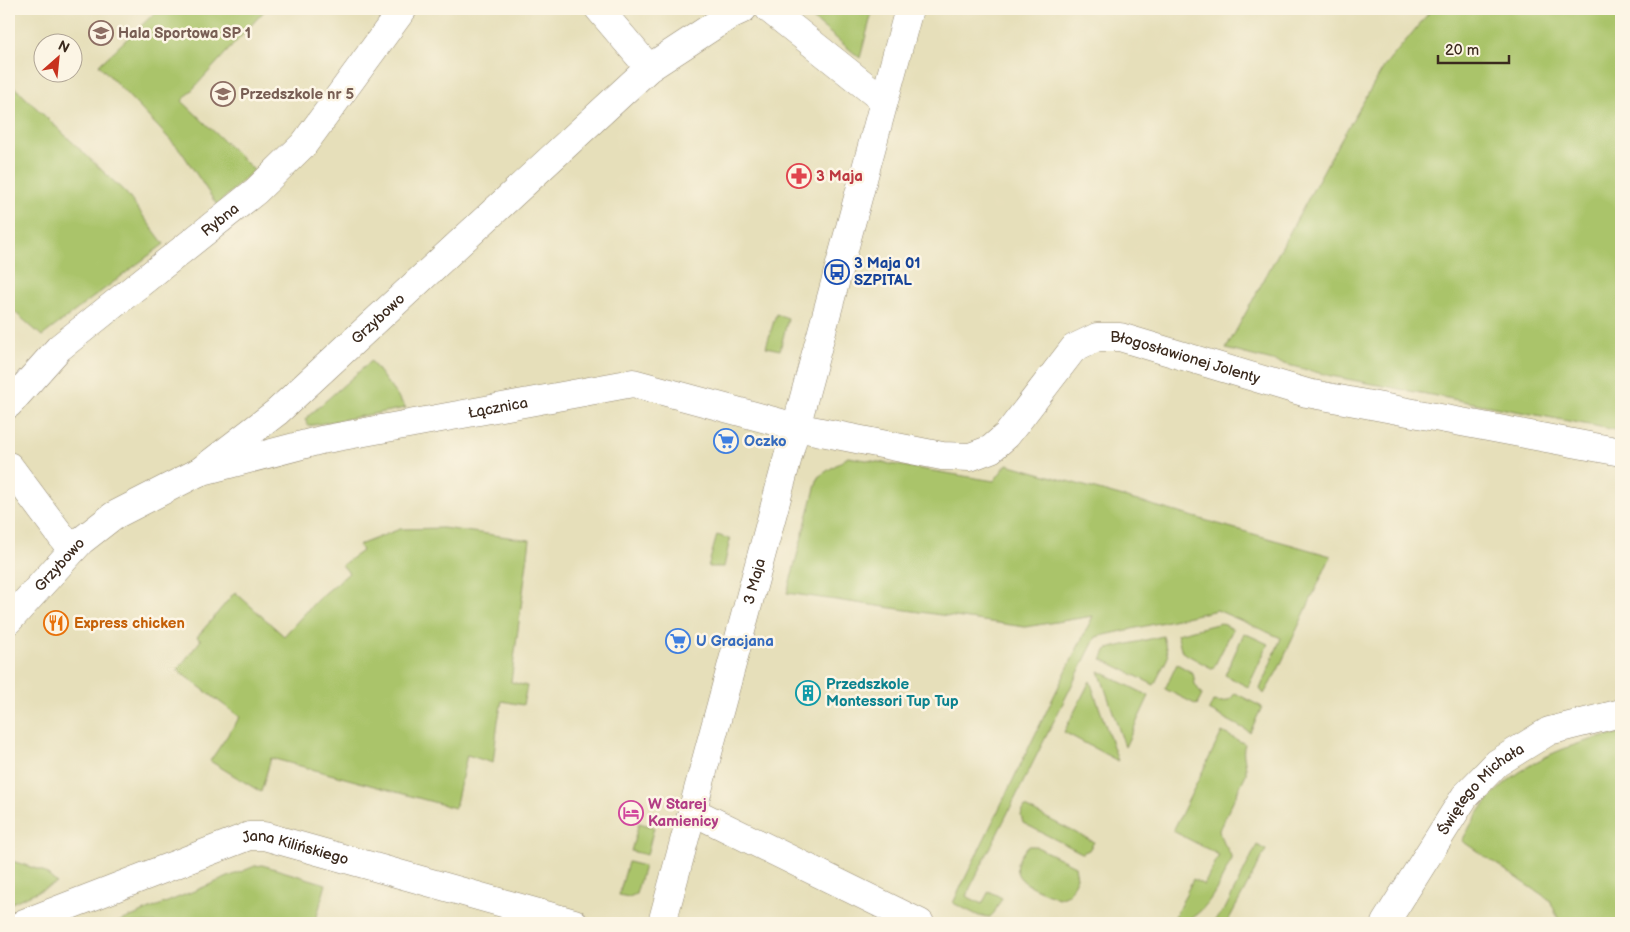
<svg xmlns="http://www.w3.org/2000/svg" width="1630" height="932" font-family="'Balsamiq Sans',sans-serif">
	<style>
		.green { fill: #aac46b; stroke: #727744 }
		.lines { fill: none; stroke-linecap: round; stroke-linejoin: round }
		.minor-casing { stroke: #90846c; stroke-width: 29 }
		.minor { stroke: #fff; stroke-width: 28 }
		.labels { text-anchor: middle; stroke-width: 5; stroke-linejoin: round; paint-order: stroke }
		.education-label { font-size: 15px; font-weight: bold; fill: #785e54; stroke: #fcf5e5; text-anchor: start }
		.health-label { font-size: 15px; font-weight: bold; fill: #be3a42; stroke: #fcf5e5; text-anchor: start }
		.street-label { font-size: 15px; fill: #3b2a1e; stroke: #fcf5e5 }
		.transit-label { font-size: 15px; font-weight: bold; fill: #164399; stroke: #fcf5e5; text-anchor: start }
		.shop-label { font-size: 15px; font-weight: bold; fill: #366cbe; stroke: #fcf5e5; text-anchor: start }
		.food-label { font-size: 15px; font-weight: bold; fill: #c56008; stroke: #fcf5e5; text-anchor: start }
		.culture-label { font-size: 15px; font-weight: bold; fill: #0d838f; stroke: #fcf5e5; text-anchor: start }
		.hotel-label { font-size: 15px; font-weight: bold; fill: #b23c85; stroke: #fcf5e5; text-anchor: start }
	</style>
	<rect width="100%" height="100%" fill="#fcf5e5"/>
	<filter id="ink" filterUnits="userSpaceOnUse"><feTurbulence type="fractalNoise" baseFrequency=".02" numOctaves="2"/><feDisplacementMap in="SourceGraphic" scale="10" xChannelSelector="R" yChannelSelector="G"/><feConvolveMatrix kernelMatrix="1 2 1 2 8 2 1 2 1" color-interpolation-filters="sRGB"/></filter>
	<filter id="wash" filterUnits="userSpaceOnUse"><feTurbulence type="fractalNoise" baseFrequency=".0096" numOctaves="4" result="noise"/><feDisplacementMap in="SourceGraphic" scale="20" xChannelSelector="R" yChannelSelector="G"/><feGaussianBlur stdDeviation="1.12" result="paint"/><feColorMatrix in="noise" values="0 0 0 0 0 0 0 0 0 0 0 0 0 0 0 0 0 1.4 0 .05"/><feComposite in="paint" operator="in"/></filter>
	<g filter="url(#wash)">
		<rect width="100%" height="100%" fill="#e6dfba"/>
		<!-- green -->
		<path class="green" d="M159,9H266L182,101L254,170L217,205L181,151L99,65Z
			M801,9H873L860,58Z
			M1432,9H1621V431L1331,376L1226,349L1338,144L1384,67Z
			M9,82L126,193L164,244L42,336L9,307Z
			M776,314L788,318L780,350L766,347Z
			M371,361L406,408L308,426L305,419Z
			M848,457L994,481L1007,464L1331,556L1278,670L1264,694L1260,689L1281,638L1217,610L1096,637L966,896L982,904L989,891L1002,898L994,913L990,917L979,916L953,903L1093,616L1025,627L787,593L818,477Z
			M443,528L530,540L511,682L527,686L523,705L502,701L498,721L493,763L467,755L455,808L271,758L261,792L210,761L240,717L177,670L201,640L197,637L235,592L284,636L317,600L349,573L342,565L362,551L359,545L400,529Z
			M717,535L730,539L724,567H708Z
			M1221,623L1233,629L1213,669L1182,652L1177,634Z
			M1244,633L1268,644L1248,687L1225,675Z
			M1163,636L1168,657L1154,685L1102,659L1107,649Z
			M1177,664L1193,673L1195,684L1202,695L1197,705L1165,689Z
			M1099,671L1149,696L1125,747Z
			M1090,681L1118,761L1064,732Z
			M1235,693L1262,707L1250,732L1209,710L1213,701C1222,703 1230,702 1235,693Z
			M1222,732L1245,744C1241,755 1247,762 1246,774L1219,830C1220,841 1229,848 1232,859C1218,885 1205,923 1172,923L1193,879L1204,885L1219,855L1173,831Z
			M1621,734V923H1560L1550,900L1462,841C1468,830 1474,818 1482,808C1514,765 1570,741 1621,734Z
			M1025,807L1094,842L1089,850L1082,853L1023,823L1021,815Z
			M639,823L654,827L647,855L631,851Z
			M1257,845L1266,850L1227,923H1212L1225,909Z
			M1028,846H1035L1075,866L1077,877L1069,894L1058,898C1041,890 1007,882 1019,859C1022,854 1024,850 1028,846Z
			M9,860L43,871L57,883L9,904Z
			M628,862L644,866L636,894L629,897L619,895Z
			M262,865L326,884L315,923H116L255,866Z"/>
	</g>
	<g filter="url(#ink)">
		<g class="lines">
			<defs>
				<g id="minor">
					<path d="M599,9L649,68"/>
					<path d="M769,9L883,100"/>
					<path id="s1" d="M9,404L59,348L256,191L304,144L403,9"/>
					<path d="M9,466L71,549"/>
					<path id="s2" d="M199,472L321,440L633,383L796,427L942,456L970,457L991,449L1007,435L1074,348L1097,337H1120L1307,393L1621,452"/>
					<path id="s3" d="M9,620L81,541L113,516L199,472L277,412L649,68L730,15L743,9"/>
					<path d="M692,811L920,923"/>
					<path id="s4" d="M24,923L249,836H264L574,923"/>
					<path id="s5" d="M662,923L909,9"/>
					<path id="s6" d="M1385,923L1465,796L1497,763L1549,731L1621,713"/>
				</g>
			</defs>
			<!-- minor casing -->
			<use href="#minor" class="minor-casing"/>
			<!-- minor -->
			<use href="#minor" class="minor"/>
		</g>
	</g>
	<!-- icons -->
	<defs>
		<symbol id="school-ring" viewBox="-11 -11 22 22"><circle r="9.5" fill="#fcf5e5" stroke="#8d6e63" stroke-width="1.5"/><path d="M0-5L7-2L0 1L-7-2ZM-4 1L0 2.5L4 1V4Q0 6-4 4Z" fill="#8d6e63"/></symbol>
		<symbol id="pharmacy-ring" viewBox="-11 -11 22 22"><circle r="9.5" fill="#fcf5e5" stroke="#e0444e" stroke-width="1.5"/><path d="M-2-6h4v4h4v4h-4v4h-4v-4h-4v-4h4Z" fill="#e0444e"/></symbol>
		<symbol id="bus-ring" viewBox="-11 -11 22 22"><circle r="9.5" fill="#fcf5e5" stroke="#1a4fb4" stroke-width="1.5"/><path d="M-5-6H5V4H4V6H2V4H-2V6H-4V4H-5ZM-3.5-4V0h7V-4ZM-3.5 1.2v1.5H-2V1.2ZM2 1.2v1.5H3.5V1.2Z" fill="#1a4fb4"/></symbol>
		<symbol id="supermarket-ring" viewBox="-11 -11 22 22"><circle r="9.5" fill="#fcf5e5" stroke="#3f7fe0" stroke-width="1.5"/><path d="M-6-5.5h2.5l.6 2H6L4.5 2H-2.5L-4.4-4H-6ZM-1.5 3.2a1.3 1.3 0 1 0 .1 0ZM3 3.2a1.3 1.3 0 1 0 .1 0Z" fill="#3f7fe0"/></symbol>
		<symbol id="restaurant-ring" viewBox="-11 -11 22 22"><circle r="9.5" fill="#fcf5e5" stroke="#e8710a" stroke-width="1.5"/><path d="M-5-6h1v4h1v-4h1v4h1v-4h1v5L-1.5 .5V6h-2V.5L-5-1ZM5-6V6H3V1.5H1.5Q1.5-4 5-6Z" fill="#e8710a"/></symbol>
		<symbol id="building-ring" viewBox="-11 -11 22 22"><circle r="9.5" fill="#fcf5e5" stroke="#0f9aa8" stroke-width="1.5"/><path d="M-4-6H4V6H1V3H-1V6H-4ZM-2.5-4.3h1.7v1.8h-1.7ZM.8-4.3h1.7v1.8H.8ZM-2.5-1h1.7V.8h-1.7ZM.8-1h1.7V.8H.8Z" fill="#0f9aa8"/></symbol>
		<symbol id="hotel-ring" viewBox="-11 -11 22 22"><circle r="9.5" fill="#fcf5e5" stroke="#d1479c" stroke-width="1.5"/><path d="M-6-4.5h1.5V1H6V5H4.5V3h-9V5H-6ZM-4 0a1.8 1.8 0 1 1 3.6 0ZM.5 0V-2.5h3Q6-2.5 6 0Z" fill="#d1479c"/></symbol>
	</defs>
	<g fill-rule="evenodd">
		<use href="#school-ring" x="87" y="19" width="28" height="28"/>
		<use href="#school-ring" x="209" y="80" width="28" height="28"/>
		<use href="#pharmacy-ring" x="785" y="162" width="28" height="28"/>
		<use href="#bus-ring" x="823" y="258" width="28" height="28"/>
		<use href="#supermarket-ring" x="712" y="427" width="28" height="28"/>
		<use href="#restaurant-ring" x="42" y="609" width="28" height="28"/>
		<use href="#supermarket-ring" x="664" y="627" width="28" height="28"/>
		<use href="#building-ring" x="794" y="679" width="28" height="28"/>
		<use href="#hotel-ring" x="617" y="799" width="28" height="28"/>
	</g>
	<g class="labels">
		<!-- education labels -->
		<g class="education-label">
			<text x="118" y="38">Hala Sportowa SP 1</text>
			<text x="240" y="99">Przedszkole nr 5</text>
		</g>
		<!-- health labels -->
		<g class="health-label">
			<text x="816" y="181">3 Maja</text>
		</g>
		<!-- street labels -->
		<g class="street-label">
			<text dy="5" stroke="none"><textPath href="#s1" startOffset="281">Rybna</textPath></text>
			<text dy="5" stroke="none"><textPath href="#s3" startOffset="480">Grzybowo</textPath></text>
			<text dy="5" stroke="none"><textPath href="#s2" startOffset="1059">Błogosławionej Jolenty</textPath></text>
			<text dy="5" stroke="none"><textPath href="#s2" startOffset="306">Łącznica</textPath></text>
			<text dy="5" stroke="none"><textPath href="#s3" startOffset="75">Grzybowo</textPath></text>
			<text dy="5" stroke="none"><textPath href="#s5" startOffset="354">3 Maja</textPath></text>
			<text dy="5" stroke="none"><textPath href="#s6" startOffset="166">Świętego Michała</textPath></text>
			<text dy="5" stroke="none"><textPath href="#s4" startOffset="289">Jana Kilińskiego</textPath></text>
		</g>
		<!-- transit labels -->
		<g class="transit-label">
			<text x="854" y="268">3 Maja 01<tspan x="854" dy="17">SZPITAL</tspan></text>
		</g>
		<!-- shop labels -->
		<g class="shop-label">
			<text x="744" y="446">Oczko</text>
			<text x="696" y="646">U Gracjana</text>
		</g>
		<!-- food labels -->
		<g class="food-label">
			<text x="74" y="628">Express chicken</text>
		</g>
		<!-- culture labels -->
		<g class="culture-label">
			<text x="826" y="689">Przedszkole<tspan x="826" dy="17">Montessori Tup Tup</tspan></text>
		</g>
		<!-- hotel labels -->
		<g class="hotel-label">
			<text x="648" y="809">W Starej<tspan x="648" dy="17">Kamienicy</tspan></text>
		</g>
	</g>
	<!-- margin -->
	<rect width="1630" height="932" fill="none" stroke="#fcf5e5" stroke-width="30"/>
	<!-- north arrow -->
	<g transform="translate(58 58) rotate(27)"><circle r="24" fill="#fcf5e5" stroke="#afa495"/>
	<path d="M0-4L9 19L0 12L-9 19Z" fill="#c8321e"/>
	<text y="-8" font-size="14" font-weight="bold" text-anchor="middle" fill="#3b2a1e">N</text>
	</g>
	<!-- scale -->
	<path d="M1438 55v8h71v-8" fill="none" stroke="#3b2a1e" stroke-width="2.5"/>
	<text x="1445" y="55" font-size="15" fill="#3b2a1e" stroke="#fcf5e5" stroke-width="4" paint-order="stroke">20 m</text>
</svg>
